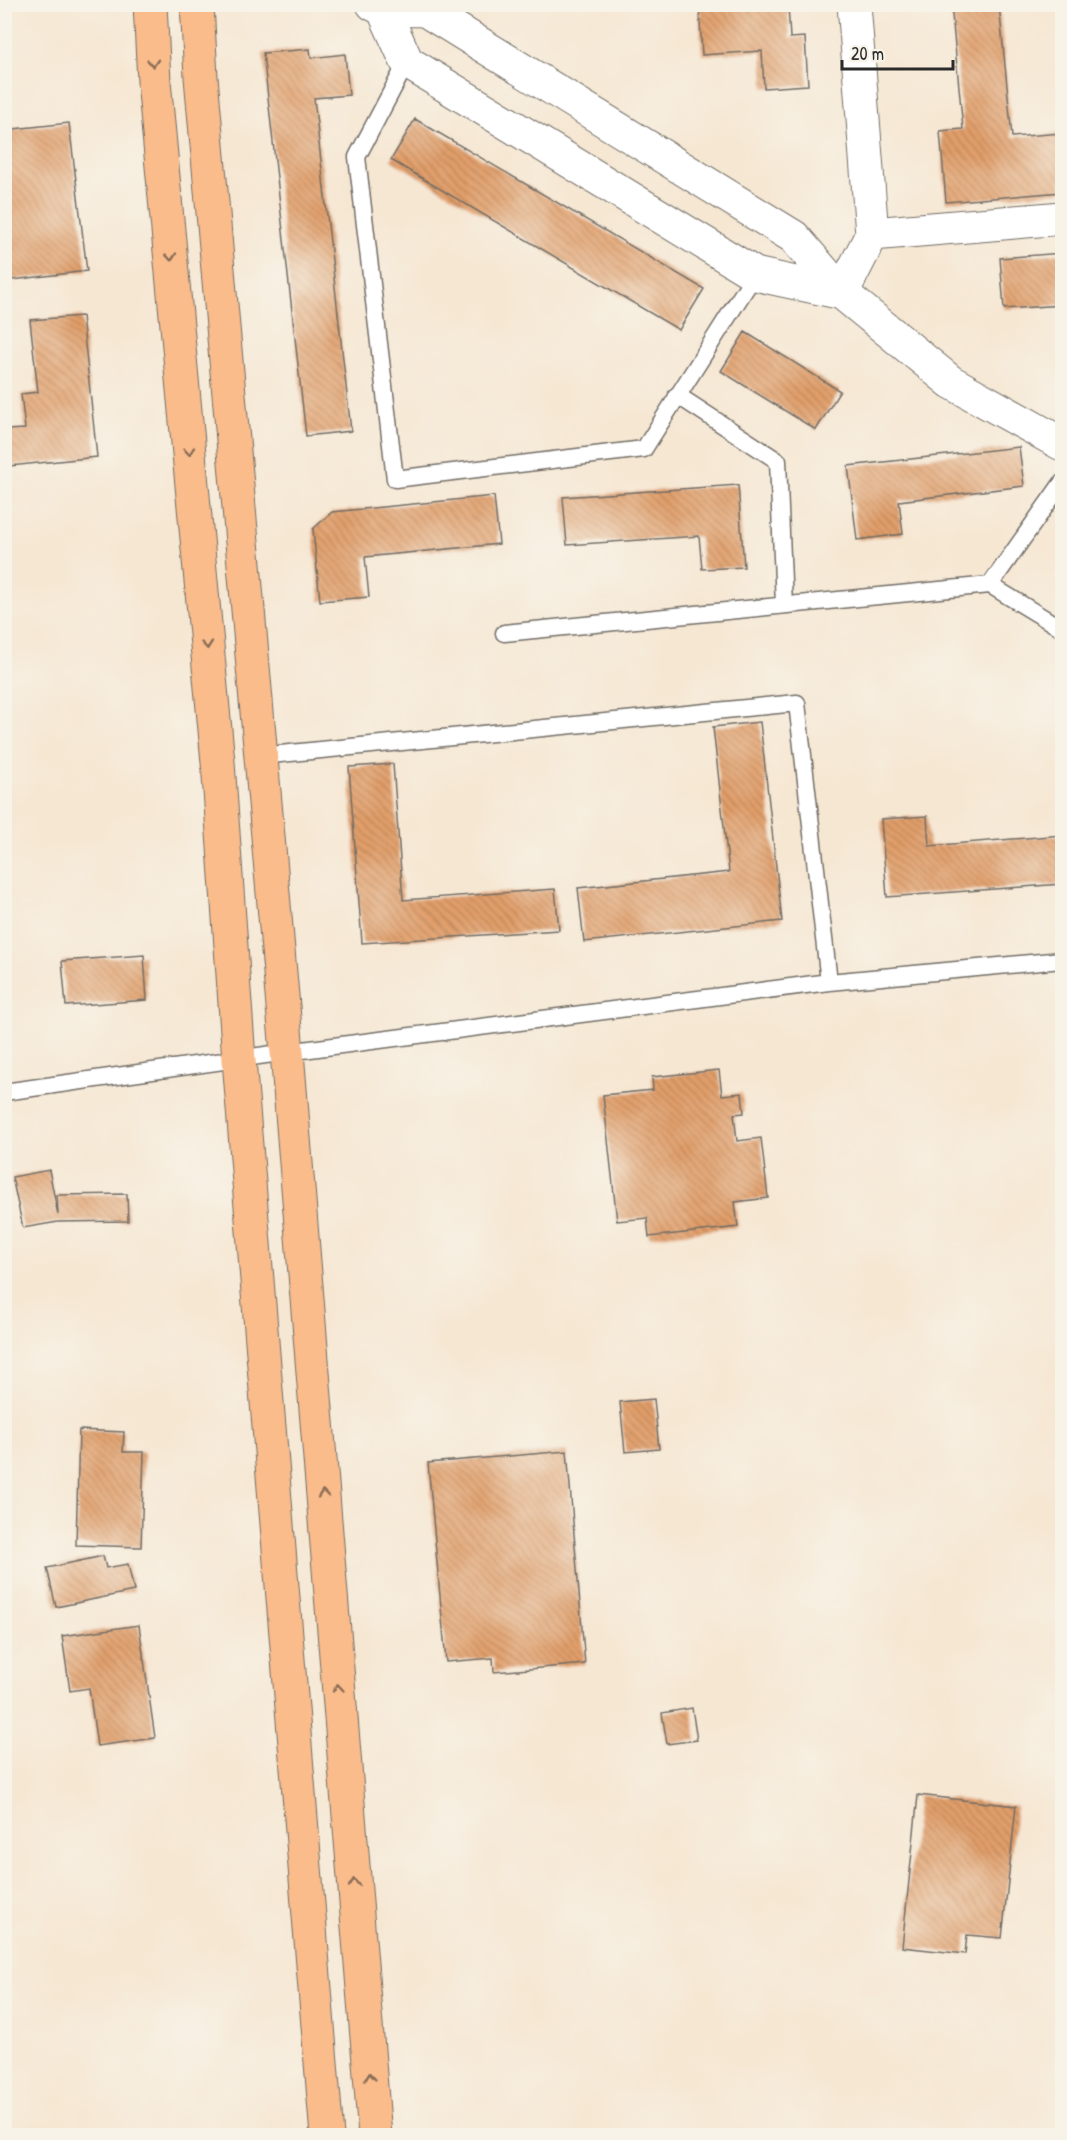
<svg xmlns="http://www.w3.org/2000/svg" width="1067" height="2140" font-family="'Patrick Hand',sans-serif">
	<style>
		.building { fill: url(#building-back-hatch) }
		.lines { fill: none; stroke-linecap: round; stroke-linejoin: round }
		.service-casing { stroke: #726d66; stroke-width: 19 }
		.minor-casing { stroke: #726d66; stroke-width: 35 }
		.primary-casing { stroke: #726d66; stroke-width: 35 }
		.service { stroke: #fff; stroke-width: 16 }
		.minor { stroke: #fff; stroke-width: 33 }
		.primary { stroke: #fabc8b; stroke-width: 33 }
		.oneway { stroke: #886c56 }
	</style>
	<defs>
		<pattern id="building-back-hatch" width="6" height="6" patternUnits="userSpaceOnUse" patternTransform="scale(1.5)"><rect width="6" height="6" fill="#e29f6a"/><path d="M-1 5l2 2M0 0l6 6M5-1l2 2" fill="none" stroke="#b78257"/></pattern>
	</defs>
	<rect width="100%" height="100%" fill="#f7f3e8"/>
	<filter id="ink" filterUnits="userSpaceOnUse"><feTurbulence type="fractalNoise" baseFrequency=".0167" numOctaves="2"/><feDisplacementMap in="SourceGraphic" scale="12" xChannelSelector="R" yChannelSelector="G"/><feConvolveMatrix kernelMatrix="1 2 1 2 8 2 1 2 1" color-interpolation-filters="sRGB"/></filter>
	<filter id="wash" filterUnits="userSpaceOnUse"><feTurbulence type="fractalNoise" baseFrequency=".008" numOctaves="4" result="noise"/><feDisplacementMap in="SourceGraphic" scale="24" xChannelSelector="R" yChannelSelector="G"/><feGaussianBlur stdDeviation="1.35" result="paint"/><feColorMatrix in="noise" values="0 0 0 0 0 0 0 0 0 0 0 0 0 0 0 0 0 1.4 0 .05"/><feComposite in="paint" operator="in"/></filter>
	<g filter="url(#wash)">
		<rect width="100%" height="100%" fill="#f6e7d3"/>
		<g id="blocks">
			<!-- building -->
			<path class="building" d="M699,4H788L790,38L805,37L808,85L764,88L762,51L702,55Z
				M951,4H999L1012,137L1062,133V192L946,202L940,131L963,129Z
				M310,49L311,58L345,54L349,95L314,98L351,431L306,436L263,53Z
				M415,119L704,289L679,330L391,160Z
				M69,123L87,271L4,281V130Z
				M1062,253V305L1004,309L1000,258Z
				M82,316L97,457L10,466L6,430L25,429L21,394L38,392L30,320Z
				M745,332L840,391L816,430L721,371Z
				M1019,447L1024,486L899,501L903,534L857,540L848,466Z
				M738,485L744,567L702,569L699,536L567,545L563,497Z
				M494,496L499,544L365,557L369,597L320,601L313,529L332,512Z
				M760,722L782,921L584,942L578,888L729,872L713,727Z
				M393,764L403,900L555,889L559,930L362,943L349,767Z
				M927,816L929,846L1062,835V884L887,897L881,819Z
				M144,955L147,1000L66,1006L62,961Z
				M719,1070L722,1095L742,1093L744,1113L734,1114L737,1141L761,1138L768,1198L735,1202L738,1227L649,1237L647,1218L617,1221L603,1095L653,1090L652,1077Z
				M49,1170L58,1215L57,1195L127,1194L128,1221L58,1222L23,1228L12,1177Z
				M654,1399L659,1449L625,1452L620,1402Z
				M79,1430L124,1432L123,1452H144L141,1547L76,1545Z
				M567,1451L585,1664L494,1672L493,1658L446,1662L428,1463Z
				M103,1556L106,1568L128,1564L134,1591L56,1607L47,1568Z
				M139,1625L155,1738L97,1746L89,1688L70,1691L62,1636Z
				M692,1708L697,1740L667,1744L662,1713Z
				M918,1795L1016,1806L1002,1938L967,1935L965,1954L902,1947Z"/>
		</g>
	</g>
	<g filter="url(#ink)">
		<use href="#blocks" fill-opacity="0" stroke="#726d66" stroke-width="1.5"/>
		<g class="lines">
			<defs>
				<path id="service" d="M407,62L357,157L395,479L644,449L755,274
					M677,395L778,461L784,605
					M990,585L1062,483
					M504,633L990,585L1062,629
					M260,756L797,703L829,982
					M4,1092L287,1052L829,982L1062,960"/>
				<path id="minor" d="M373,4L383,9L425,10L794,237L842,293L951,382L1062,444
					M383,9L407,62L755,274L842,293
					M872,234L1062,218
					M842,293L872,234L854,4"/>
				<path id="primary" d="M150,4L154,81L218,762L239,1060L327,2136
					M197,4L201,77L287,1052L375,2136"/>
			</defs>
			<!-- service casing -->
			<use href="#service" class="service-casing"/>
			<!-- minor casing -->
			<use href="#minor" class="minor-casing"/>
			<!-- primary casing -->
			<use href="#primary" class="primary-casing"/>
			<!-- service -->
			<use href="#service" class="service"/>
			<!-- minor -->
			<use href="#minor" class="minor"/>
			<!-- primary -->
			<use href="#primary" class="primary"/>
		</g>
		<!-- one-way arrows -->
		<defs><path id="oneway-chevron" d="M-2-3.5L2.5 0L-2 3.5" fill="none" stroke-width="1.6" stroke-linecap="round" stroke-linejoin="round" transform="scale(1.5)"/></defs>
		<g class="oneway">
			<use href="#oneway-chevron" transform="translate(153 63) rotate(87)"/>
			<use href="#oneway-chevron" transform="translate(171 257) rotate(85)"/>
			<use href="#oneway-chevron" transform="translate(189 451) rotate(85)"/>
			<use href="#oneway-chevron" transform="translate(207 645) rotate(85)"/>
			<use href="#oneway-chevron" transform="translate(323 1494) rotate(-95)"/>
			<use href="#oneway-chevron" transform="translate(338 1688) rotate(-95)"/>
			<use href="#oneway-chevron" transform="translate(354 1883) rotate(-95)"/>
			<use href="#oneway-chevron" transform="translate(370 2077) rotate(-95)"/>
		</g>
	</g>
	<!-- margin -->
	<rect width="1067" height="2140" fill="none" stroke="#f7f3e8" stroke-width="24"/>
	<!-- scale -->
	<path d="M842 60v9h111v-9" fill="none" stroke="#2b2b2b" stroke-width="3"/>
	<text x="851" y="60" font-size="18" fill="#2b2b2b" stroke="#f7f3e8" stroke-width="4.5" paint-order="stroke">20 m</text>
</svg>
